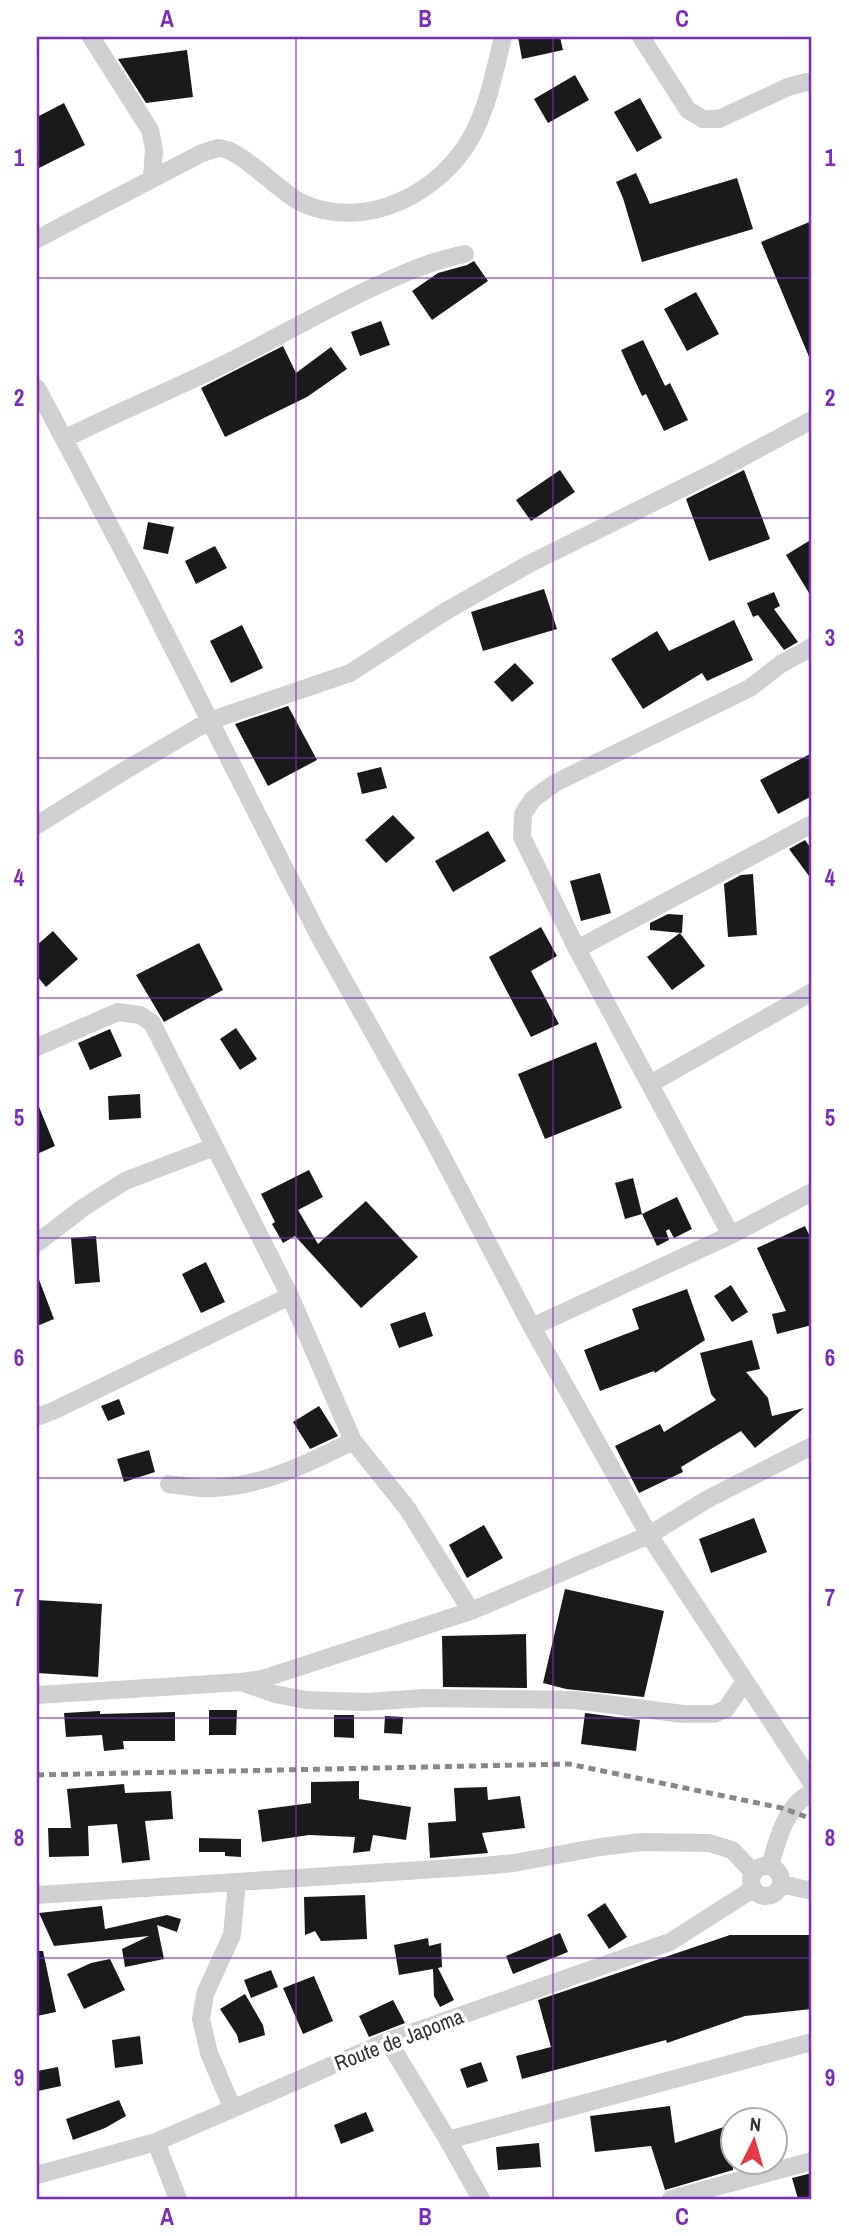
<svg xmlns="http://www.w3.org/2000/svg" width="849" height="2236" font-family="'Archivo Narrow',sans-serif">
	<style>
		.building { fill: #1a1a1a }
		.lines { fill: none; stroke-linecap: round; stroke-linejoin: round }
		.minor { stroke: #d0d0d0; stroke-width: 18 }
		.rail { stroke: #888; stroke-width: 5; stroke-dasharray: 7 5; stroke-linecap: butt }
		.grid { fill: none; stroke: #7b2cbf; stroke-width: 2; stroke-opacity: 0.55 }
		.labels { text-anchor: middle; stroke-width: 7; stroke-linejoin: round; paint-order: stroke }
		.street-label { font-size: 21px; fill: #333; stroke: #fff }
		.neatline { fill: none; stroke: #7b2cbf; stroke-width: 2.5 }
		.grid-label { font-size: 23px; text-anchor: middle; font-weight: bold; fill: #7b2cbf }
	</style>
	<rect width="100%" height="100%" fill="#fff"/>
	<!-- building -->
	<path class="building" d="M518,37H560L563,50L522,59Z
		M187,50L193,97L146,103L118,59Z
		M575,75L589,100L548,123L534,99Z
		M640,98L662,138L637,152L614,112Z
		M64,103L85,145L37,169V117Z
		M636,173L650,204L737,178L753,229L642,262L623,198L616,182Z
		M812,221V364L761,242Z
		M474,261L488,281L432,320L412,291L438,273L467,265Z
		M696,292L719,334L687,351L664,309Z
		M381,321L390,345L360,356L351,332Z
		M643,340L665,386L670,383L688,420L664,431L646,394L642,396L621,350Z
		M283,346L296,373L331,347L347,369L307,397L225,437L201,388Z
		M560,470L575,492L531,521L516,500Z
		M744,470L770,539L709,561L686,499Z
		M148,522L174,527L168,554L143,549Z
		M812,539V598L786,555Z
		M215,546L227,568L196,584L185,561Z
		M544,589L557,629L483,651L471,612Z
		M774,592L780,606L774,609L798,642L784,650L758,615L753,617L747,603Z
		M734,620L753,660L707,681L702,673L643,709L611,659L657,631L669,651Z
		M242,625L263,668L231,683L210,641Z
		M515,663L534,683L512,702L494,682Z
		M288,706L317,760L268,786L235,724Z
		M812,753V796L778,814L760,780Z
		M381,767L387,788L362,794L357,773Z
		M393,815L415,838L386,863L365,840Z
		M488,831L506,861L453,892L435,861Z
		M805,840L812,850V880L789,849Z
		M600,873L611,913L581,921L570,881Z
		M753,874L757,935L728,937L724,884L741,875Z
		M668,914L683,915L682,933L650,930V923Z
		M541,927L557,956L531,971L559,1024L531,1037L489,957Z
		M53,931L78,959L46,987L37,976V945Z
		M680,933L705,966L672,990L647,957Z
		M199,943L223,990L164,1022L136,975Z
		M236,1028L257,1059L240,1070L220,1039Z
		M110,1029L122,1056L90,1070L78,1043Z
		M596,1042L622,1108L545,1139L518,1074Z
		M140,1094L141,1118L109,1120L108,1096Z
		M37,1102L55,1146L37,1154Z
		M309,1170L323,1197L298,1210L318,1244L366,1201L418,1257L361,1308L295,1236L283,1243L272,1224L275,1222L261,1194Z
		M633,1178L642,1214L625,1219L615,1183Z
		M677,1197L692,1229L674,1238L669,1229L666,1231L669,1240L657,1246L642,1214Z
		M805,1226L812,1241V1325L777,1334L772,1314L786,1311L757,1248Z
		M96,1236L100,1282L75,1284L71,1238Z
		M206,1262L225,1302L201,1313L182,1274Z
		M38,1277L54,1319L37,1326V1278Z
		M731,1285L748,1312L732,1322L714,1296Z
		M687,1289L705,1340L655,1373L654,1371L600,1391L584,1350L639,1329L632,1309Z
		M425,1312L433,1336L399,1348L390,1324Z
		M752,1340L760,1369L746,1372L768,1398L772,1416L804,1408L755,1448L741,1431L681,1467L683,1472L639,1493L615,1446L660,1424L664,1432L716,1400L711,1394L700,1353Z
		M119,1399L125,1414L108,1421L101,1406Z
		M319,1406L338,1436L310,1449L293,1422Z
		M149,1450L155,1472L124,1482L117,1459Z
		M754,1518L767,1552L711,1573L699,1539Z
		M484,1525L503,1558L467,1578L449,1545Z
		M565,1589L664,1611L644,1697L566,1689L543,1683Z
		M37,1600L102,1604L98,1677L37,1673Z
		M526,1634L527,1688L443,1687L442,1636Z
		M209,1710H237L236,1735H209Z
		M100,1711V1714L175,1712V1741H123L124,1749L104,1751L102,1735L66,1737L64,1713Z
		M585,1713L640,1720L636,1751L581,1744Z
		M334,1715H354V1738L334,1737Z
		M385,1716L403,1717L402,1734L384,1733Z
		M359,1781V1799L411,1807L406,1840L373,1835L370,1851L353,1853L355,1837L309,1835L262,1842L258,1810L311,1803V1782Z
		M124,1784L125,1793L171,1791L173,1819L145,1821L150,1860L122,1863L117,1824L88,1826L89,1856L49,1857L48,1828H71L67,1789Z
		M487,1787L488,1800L520,1796L525,1828L482,1833L488,1853L430,1858L428,1823L456,1821L454,1788Z
		M199,1838L241,1839V1857L225,1856V1852H199Z
		M365,1895L367,1939L321,1941L315,1931L305,1935L304,1897Z
		M605,1903L627,1937L609,1949L587,1915Z
		M102,1906L105,1929L167,1915L181,1919L177,1932L157,1925L164,1959L125,1967L122,1949L149,1936L54,1946L39,1913Z
		M560,1933L568,1952L513,1974L506,1956Z
		M730,1935H812V2009L745,2016L667,2043L666,2040L522,2079L516,2056L551,2047L538,2000Z
		M428,1938L429,1946L441,1943L442,1967L438,1968L454,2000L440,2007L434,1996L433,1969L399,1975L394,1945Z
		M37,1951H43L56,2012L37,2016Z
		M110,1959L125,1990L84,2009L67,1974L91,1963Z
		M271,1970L278,1987L251,1998L244,1980Z
		M314,1976L333,2021L303,2034L283,1988Z
		M245,1994L263,2025L265,2035L239,2043L237,2035L220,2009Z
		M393,2000L405,2023L369,2037L359,2016Z
		M140,2036L143,2064L115,2068L112,2040Z
		M481,2062L488,2081L467,2088L460,2069Z
		M58,2067L61,2086L38,2091L37,2071Z
		M119,2100L126,2116L105,2128L73,2140L66,2119Z
		M670,2106L675,2143L733,2124V2170L665,2190L651,2146L595,2152L590,2116Z
		M366,2112L374,2131L341,2144L334,2125Z
		M539,2143L541,2167L498,2170L496,2147Z
		M812,2173V2199H798L792,2178Z"/>
	<g class="lines">
		<!-- minor -->
		<path class="minor" d="M91,37L150,130L154,149L152,178
			M641,37L688,110L703,119H719L788,87L806,82L812,83
			M37,239L202,153C207,152 213,149 218,148C239,147 280,193 302,203C366,232 442,193 473,134C489,103 495,69 503,37
			M37,388L141,585L319,936L433,1139L532,1327L649,1535L812,1783
			M64,439C120,411 177,388 233,360C277,337 320,313 365,291C398,276 429,261 465,254
			M37,825L124,771L209,721L350,673L446,611L529,564L719,470L812,420
			M577,949L812,824
			M37,1047L118,1012L140,1015L152,1023L290,1296L353,1441L407,1508L471,1611
			M650,1084L812,992
			M731,1235L577,949L522,837L523,814L533,799L555,783L750,688L781,664L812,647
			M37,1243L84,1207L125,1181L214,1147
			M532,1327L731,1235L812,1192
			M37,1415L40,1416L55,1410L290,1296
			M169,1484C183,1486 198,1489 213,1488C264,1486 308,1463 353,1441
			M244,1683L275,1694L306,1700L366,1702L425,1698L575,1700L683,1714H714L726,1709L745,1681
			M37,1695L241,1682L262,1679L471,1611L649,1535L706,1500L812,1446
			M770,1866C777,1842 786,1803 812,1793
			M751 1881a15 15 0 1 1 30 0a15 15 0 1 1-30 0Z
			M781,1884L812,1891
			M37,1895L483,1866L514,1863L600,1847L642,1842L709,1843L732,1850L753,1872
			M388,2041L448,2140L481,2199
			M232,2107L209,2053L201,2019L205,1994L232,1935L237,1882
			M448,2140L812,2042
			M156,2142L178,2199
			M37,2175L156,2142L388,2041L670,1942L753,1889
			M671,2199L812,2161"/>
		<!-- rail -->
		<path class="rail" d="M37,1775L569,1764L782,1808L812,1819"/>
	</g>
	<!-- grid -->
	<path class="grid" d="M296,37V2199M553,37V2199M37,278H812M37,518H812M37,758H812M37,998H812M37,1238H812M37,1478H812M37,1718H812M37,1958H812"/>
	<g class="labels">
		<!-- street labels -->
		<g class="street-label">
			<text transform="translate(399 2040) rotate(-21)" y="7">Route de Japoma</text>
		</g>
	</g>
	<!-- border -->
	<rect width="849" height="2236" fill="none" stroke="#ffffff" stroke-width="77"/>
	<!-- north arrow -->
	<g transform="translate(754 2141) rotate(5)"><circle r="33" fill="#ffffff" stroke="#adadad" stroke-width="2"/>
	<path d="M0-5L12 26L0 18L-12 26Z" fill="#e63946"/>
	<text y="-10" font-size="19" font-weight="bold" text-anchor="middle" fill="#333333">N</text>
	</g>
	<rect x="38" y="38" width="772" height="2160" class="neatline"/>
	<g class="grid-label">
		<text x="167" y="27">A</text>
		<text x="425" y="27">B</text>
		<text x="682" y="27">C</text>
		<text x="19" y="166">1</text>
		<text x="830" y="166">1</text>
		<text x="19" y="406">2</text>
		<text x="830" y="406">2</text>
		<text x="19" y="646">3</text>
		<text x="830" y="646">3</text>
		<text x="19" y="886">4</text>
		<text x="830" y="886">4</text>
		<text x="19" y="1126">5</text>
		<text x="830" y="1126">5</text>
		<text x="19" y="1366">6</text>
		<text x="830" y="1366">6</text>
		<text x="19" y="1606">7</text>
		<text x="830" y="1606">7</text>
		<text x="19" y="1846">8</text>
		<text x="830" y="1846">8</text>
		<text x="19" y="2086">9</text>
		<text x="830" y="2086">9</text>
		<text x="167" y="2225">A</text>
		<text x="425" y="2225">B</text>
		<text x="682" y="2225">C</text>
	</g>
</svg>
